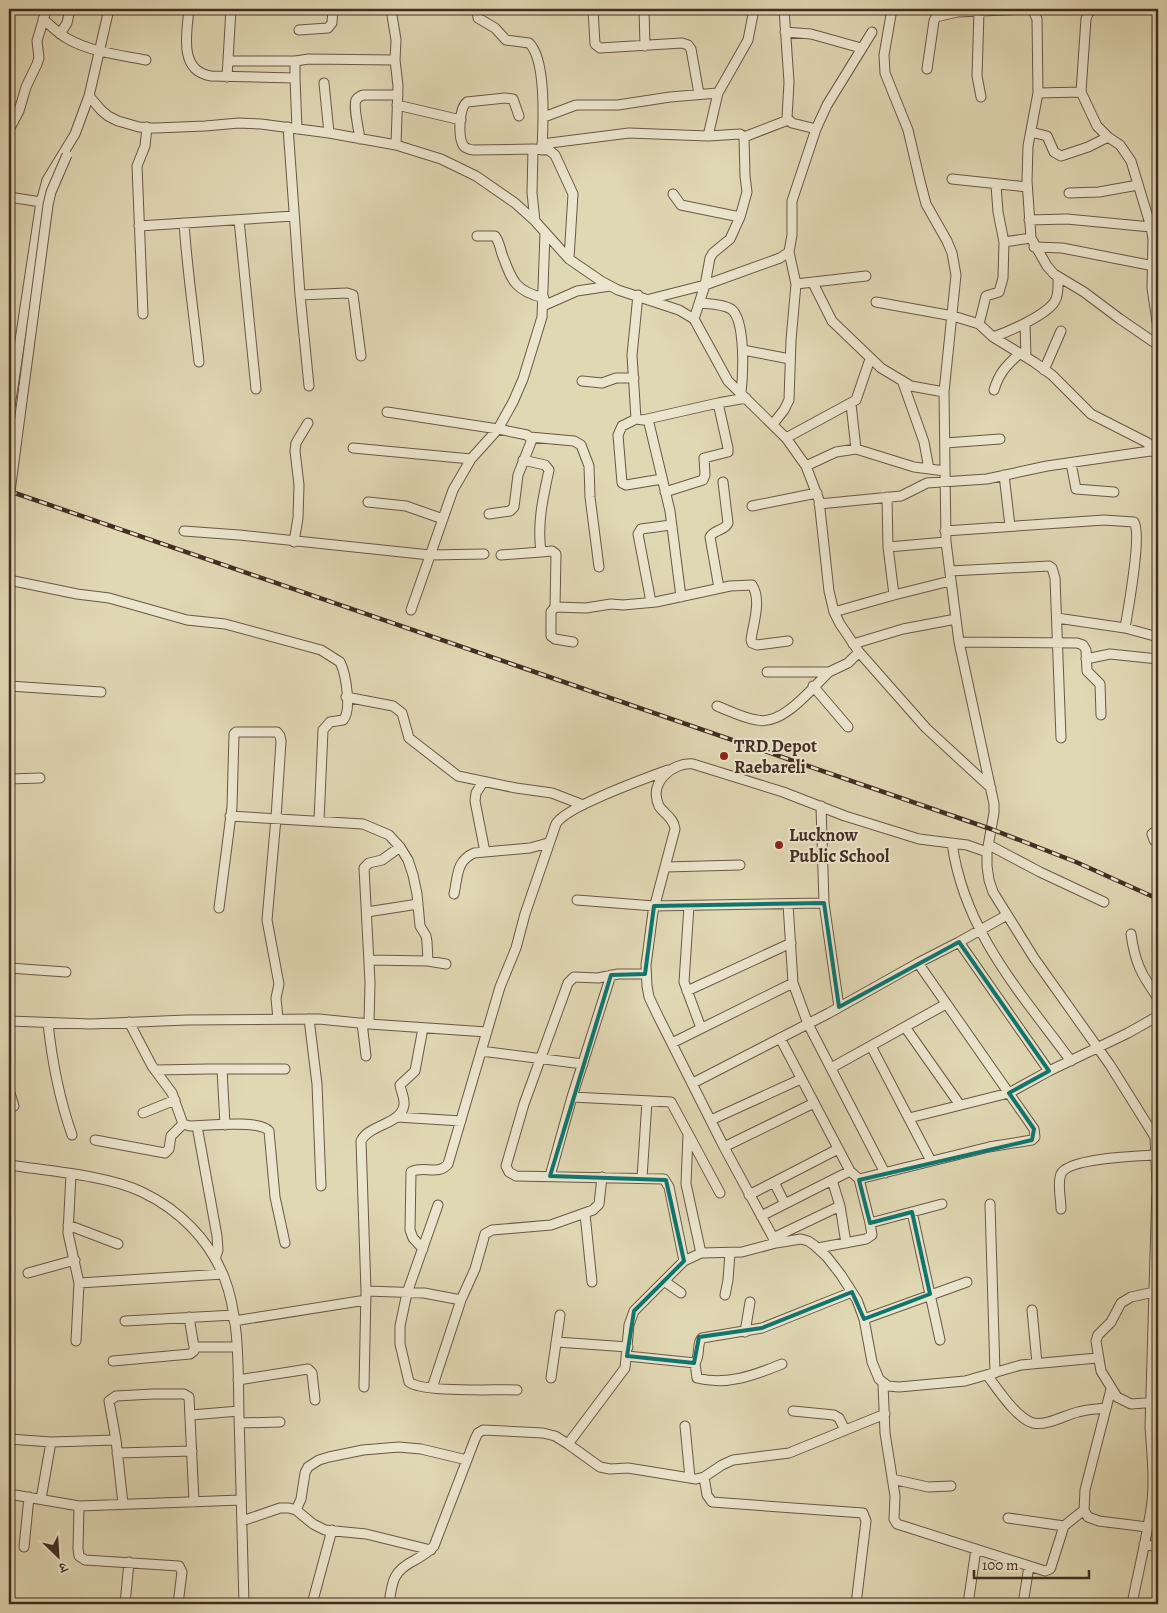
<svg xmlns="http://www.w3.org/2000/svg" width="1167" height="1613" font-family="Alegreya,'Noto Serif Devanagari',serif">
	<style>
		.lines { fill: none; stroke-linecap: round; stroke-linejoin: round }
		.minor-casing { stroke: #6a5747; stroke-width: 11 }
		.minor { stroke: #ebe5ce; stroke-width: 9 }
		.rail-casing { stroke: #422c23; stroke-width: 4.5 }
		.rail { stroke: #ebe5ce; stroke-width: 2.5; stroke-dasharray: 8; stroke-linecap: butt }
		.minor-bridge-casing { stroke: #6a5747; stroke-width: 11; stroke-linecap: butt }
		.minor-bridge { stroke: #ebe5ce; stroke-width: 9 }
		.marked { fill: none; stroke: #0f766e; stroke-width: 4; stroke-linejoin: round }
		.poi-dot { fill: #8f2418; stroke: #ebe5ce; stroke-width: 2 }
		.labels { text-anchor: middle; stroke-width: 4; stroke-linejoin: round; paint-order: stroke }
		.poi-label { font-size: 18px; font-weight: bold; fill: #422c23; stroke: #ebe5ce; text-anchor: start }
	</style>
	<rect width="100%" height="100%" fill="#e0d7b3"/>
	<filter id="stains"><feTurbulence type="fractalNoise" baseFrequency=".004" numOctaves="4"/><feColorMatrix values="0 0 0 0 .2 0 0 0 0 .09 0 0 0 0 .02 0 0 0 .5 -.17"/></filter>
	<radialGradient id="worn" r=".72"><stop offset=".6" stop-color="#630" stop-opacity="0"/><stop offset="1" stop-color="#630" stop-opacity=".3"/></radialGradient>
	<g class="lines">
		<defs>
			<path id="minor" d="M189,9C187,32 178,71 211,76L295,78
				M391,9L396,40L395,60L398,86L396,145
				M477,9L478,18L495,28L506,40L529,43C547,60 543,126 542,150
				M593,9L595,44L600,48L682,43L688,45L691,49L699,94
				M644,9L645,46
				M784,9L789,82L787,118L792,123L816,129
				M892,9L884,55L885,73L908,130L920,181L926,204L947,241L952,253L956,275L944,392L946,542L959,642L994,804V813L987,852V866L989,880L993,892L1034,958L1110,1065L1155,1137L1157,1187L1150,1428C1152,1455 1155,1483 1151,1509C1146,1541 1138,1573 1132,1604
				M1032,9L1037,19L1038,93L1028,146L1027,181L1031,238L1047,266L1054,274L1084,292L1120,319L1158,345
				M1090,9L1086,19L1081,92L1097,126L1108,137L1120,145L1131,161L1151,227L1153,239L1152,288L1158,328
				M979,12L977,76L981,97
				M43,19C51,26 59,34 68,39C91,52 120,55 146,60
				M299,30L328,28L332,23L333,9
				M785,32L811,34L861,48
				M60,34L67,23L70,9
				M228,61H295
				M927,69L934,21L936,17L957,12L1028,9
				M227,77L231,9
				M324,83L329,133
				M1038,93L1081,92
				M89,96L101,110L108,116L118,121L139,127L156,128L205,126L239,123L261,124L329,133L396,145L441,159L476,176L515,203L535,221L569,259L601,281L618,290L679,310L694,319L728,381L786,438L806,466L819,500L829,591L834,612L840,624L859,652L926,728L991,788
				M397,105L461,120
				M519,116L513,99L505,98L467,102C459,108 458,136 463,145C465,149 469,149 473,150L533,149L549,150L555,155L573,194L569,259
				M544,117L576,105H618L670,97L718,93
				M288,127L300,295L309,386
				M297,129L295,78V61L309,59L395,60
				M9,130L19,111L26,87L37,64L39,58L37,41L45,14V9
				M1031,132L1047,136L1054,152L1061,156L1088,147L1108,137
				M708,136L718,93L748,40L754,9
				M744,137L788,120
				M360,139C359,130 353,107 356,100C358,97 360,96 363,95H398
				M542,144L629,133L708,136L740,134L744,137L745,176L747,192L740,217L730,239L713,253L710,258L705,285L694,319
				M533,149L532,193L535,221
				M952,179L1027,187
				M1069,193L1099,192L1138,185
				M673,194L681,205L740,217
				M9,197L41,202
				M239,220L256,389
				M1029,220L1067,219L1151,227
				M184,223C187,269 194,315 199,362
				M139,226L294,216
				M477,236H495C499,241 500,248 502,254C512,281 515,291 544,298
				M1004,242L1031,238
				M1034,247L1062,248L1154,266
				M813,283L832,321L881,368L911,386L944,392
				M796,284L866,276
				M300,295L347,293L353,295L361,356
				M638,295L632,355L636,419L643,420L718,403L746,398
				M650,299L705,285L780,258L789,252L792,235V201L816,129L827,105L872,32
				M876,302L953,316L979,324L993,337L1034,362L1052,375L1091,414L1148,443L1150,451
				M700,303C709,304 723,304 731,309C746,320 743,376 741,393
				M543,306L577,291L610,286
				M143,314L137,166L145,146L147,127
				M979,324L986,296L999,292L1003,278L1004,242L998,212L996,185
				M1025,324L1026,357
				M993,337C1008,332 1047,315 1055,301C1059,295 1058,284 1058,277
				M743,350L790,359
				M1044,370L1061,331
				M582,381L602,383L616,378H634
				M903,383L924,442L929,469
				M994,390C999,373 1006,366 1019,354
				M851,404L856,449
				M387,412L498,429L527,435L531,439V442L518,475L514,507L510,511L489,514
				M9,413L41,202L47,180L75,134L89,96L109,9
				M636,419L622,426L618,435L622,483L626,485L662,479
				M648,419L670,511L681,597
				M773,424L784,410L789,400L791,340L796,284L789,252
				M530,437L574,441L581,445L589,466L590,497L599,567
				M786,438L856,400L870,359
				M945,443L1000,439
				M353,448L471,459
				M523,460L545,465L549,470C543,498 537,523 541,552L552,551L556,554L555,607L586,608L611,604L623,605L656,602L730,586L752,585C762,600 753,624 751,640L752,643L757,645L788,641
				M1071,463L1076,489L1114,492
				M806,466L836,452L856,449L914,467L945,471
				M1004,475L1010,526
				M665,492L703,480L705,475L704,458L728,452V448L718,403
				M887,497L888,547L894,595
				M368,502L406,506L443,519
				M819,504L901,496L927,483L987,479L1047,466L1150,451L1158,452
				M752,506L817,493
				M184,531L239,535L430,555L484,554
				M945,531L1104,520L1134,522C1142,534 1128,610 1125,628
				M294,542L298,518L299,485L295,451L296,443L308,423
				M888,547L946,542
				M501,555L541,552
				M950,571L1049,566L1052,568L1055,578L1061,738
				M9,580L77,594L109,598L187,620L225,624L321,650L340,662C346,674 352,711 343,720L330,722L323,730L319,821
				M719,588L710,537C714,529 725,531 728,523L723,482
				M651,602L638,534L641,529L671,525
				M555,607L551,612V636L555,639L573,642
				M411,610L453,490L471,459L498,429L513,402L523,379L542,317L545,232
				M834,612L894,595L950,581
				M1057,618L1125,628L1158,637
				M959,642L1077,643L1083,645L1086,650L1087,671L1100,684L1101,715
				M853,644L903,629L956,619
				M1086,659L1110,654L1158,659
				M767,672H829L848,663L859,652
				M9,686L101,692
				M813,686L848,727
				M346,697L393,706L402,713L409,738L458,776L516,788L552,793L583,805
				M717,706C730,711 743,718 757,720C783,726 812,688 829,672
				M9,779L40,778
				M483,782L476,793L475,801L485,852
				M821,806L824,903L839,1007
				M230,816L363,824L389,835L400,847L408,860L413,875L417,894L420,926L426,936L427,942L428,961
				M1158,829L1152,834L1154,840L1158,843
				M952,843C964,931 1020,992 1071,1061
				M989,845L1040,872L1104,902
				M665,867L740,865
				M454,894C458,876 456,861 474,853L530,848L548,843
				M577,900L654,906L824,903
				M788,904L793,983L808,1024L885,1173
				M689,906L684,982L701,1028
				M219,908L232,807L234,734L236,732H277L280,736L281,741L276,818L267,920L279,984L276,998L278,1019
				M367,912L418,904
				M1131,934C1135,963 1141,974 1158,998
				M959,942L1049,1071
				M369,960L428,961L446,964
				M9,968L66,972
				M645,974H618L598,978L574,977L568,983L524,1104L506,1166L509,1172L516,1176L664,1179L669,1187L684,1261
				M687,991L791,943
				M309,1019L317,1084L321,1186
				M9,1021L91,1024L186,1020L319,1019L369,1024L370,982L364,868L369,863L382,860L400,847
				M129,1022L152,1066L155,1070L208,1069H285
				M48,1023C52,1061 59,1098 72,1135
				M362,1023L366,1056
				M369,1024L487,1032
				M905,1027L960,1105
				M780,1038L850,1171L859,1179L989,1147L1032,1140L1035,1137L1034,1129L918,963
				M672,1043L793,983
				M871,1046L931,1161
				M481,1051L583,1064
				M831,1068L946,1004
				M222,1069L225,1125
				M155,1070L172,1093L183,1124L190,1126C206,1126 259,1119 269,1131L275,1197L285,1243
				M693,1083L829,1013L918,963L959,942L1007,915
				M9,1090L14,1106
				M572,1097L671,1102L720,1193
				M143,1113L175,1100
				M397,1117L461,1121
				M909,1118L1009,1093L1049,1071L1128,1033L1158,1016
				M711,1120L801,1079
				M197,1126L217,1236L218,1250L215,1259
				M688,1135L686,1184L701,1253
				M95,1140L165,1153L169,1149L171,1136L183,1124
				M724,1147L814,1103
				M9,1165C48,1171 106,1175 142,1192C178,1209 209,1239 224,1277C240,1317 238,1372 239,1415C241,1478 242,1541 244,1604
				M71,1174L68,1233L79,1283L76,1341
				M550,1176L572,1097L611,975
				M642,1178L647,1101
				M832,1180L840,1206L846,1243
				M774,1182L785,1204
				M749,1195L838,1149
				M990,1204L995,1373
				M438,1205L407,1293L400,1326V1344L409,1382C423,1393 496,1389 517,1390
				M1061,1209C1061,1198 1057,1184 1061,1174C1068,1158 1139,1156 1156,1155
				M912,1212L940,1340
				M585,1214L592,1282
				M761,1216L850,1171
				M870,1223L942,1204
				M68,1225L118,1244
				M773,1238L840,1206
				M776,1243L724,1147L658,1016L649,997L647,986L646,965L653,912L675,829C674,818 664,814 659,806C648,783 672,762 693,764L783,792L845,816L919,839L967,845L987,852
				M818,1248L866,1239L872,1235L870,1223L859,1179
				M423,1249L413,1238L410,1230L411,1172C423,1165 438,1176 448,1164L500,987L516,948L525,914L556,824C565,807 646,778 668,770
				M28,1273L75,1260
				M664,1281L681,1293
				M79,1283L223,1274
				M366,1291L424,1293L461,1300
				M1154,1292L1131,1297L1121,1303L1111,1322L1098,1335L1096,1341L1101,1371L1117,1397L1131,1404L1158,1402
				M725,1295L728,1280L730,1253
				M1032,1310L1037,1363
				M864,1319L967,1282
				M125,1321L234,1315
				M234,1321L366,1300
				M745,1332L750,1302
				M557,1342L628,1347
				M194,1347H236
				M627,1356L695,1363C701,1355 696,1344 702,1338L762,1328L852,1292
				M113,1361L190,1354L194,1351V1347L189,1317
				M695,1363L697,1378C727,1386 755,1375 782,1364
				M987,1375C997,1388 1016,1418 1033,1423C1047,1426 1065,1415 1078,1412C1087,1409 1097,1409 1106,1408
				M551,1378L560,1315
				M238,1380L308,1369L312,1373L315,1400
				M883,1384L885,1433L895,1496L894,1519L897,1524L1045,1571L1050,1569L1051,1567L1064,1526L1084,1510
				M364,1387L366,1291L361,1141C369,1124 401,1125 404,1105C405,1098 401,1092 400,1085L415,1071L423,1028
				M432,1388L461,1300L475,1269L485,1234L492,1230L551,1225L593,1210L599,1204L602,1177
				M1111,1389L1085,1490L1084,1510L1088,1517L1099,1521L1147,1527
				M793,1411L834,1415L839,1418L845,1430
				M191,1415L239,1411
				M239,1423L280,1422
				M685,1426L690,1478
				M9,1439L51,1442L116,1440
				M568,1444L625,1368L629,1325L634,1311L684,1261L701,1253L742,1252L776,1243L801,1239L808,1241L814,1245L827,1257L841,1275L857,1300L864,1319L872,1362L879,1379L888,1386L899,1387L965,1381L1021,1365L1097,1358
				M117,1453L192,1451
				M704,1477L707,1495L712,1502L863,1513L866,1521L856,1604
				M892,1479L928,1487L951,1486
				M9,1494L79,1506L241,1500
				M41,1499L51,1442
				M123,1504L116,1440L109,1401L116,1396L153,1394H184L189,1397L194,1502
				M79,1506L78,1549L79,1556L85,1560L179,1566L182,1572L178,1604
				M296,1510L301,1499L305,1473L308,1467L319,1460L329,1457L363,1450L399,1447L421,1449L467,1460
				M1008,1518L1064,1526
				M242,1521L280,1508H289L296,1510L313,1524L325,1530L366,1534L431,1550
				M1144,1544L1158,1547
				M24,1547L29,1497
				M125,1604L129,1562
				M312,1604L332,1530
				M389,1604C392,1581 393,1571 415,1560C422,1556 429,1552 434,1546L475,1439L478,1433L483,1430L543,1433L555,1436L568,1444L600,1467L610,1469L628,1468L696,1479L704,1477L722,1465L733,1460L789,1453L885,1414
				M968,1604L976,1549
				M1023,1604L1029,1566"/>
		</defs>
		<!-- minor casing -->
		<use href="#minor" class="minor-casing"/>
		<!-- minor -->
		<use href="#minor" class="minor"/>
		<defs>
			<path id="rail" d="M9,491L991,829L1076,862L1158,899"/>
		</defs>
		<!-- rail casing -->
		<use href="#rail" class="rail-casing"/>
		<!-- rail -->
		<use href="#rail" class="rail"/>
		<defs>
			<path id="minor-bridge" d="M9,499L48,205L51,192L67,155"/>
		</defs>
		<!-- minor-bridge casing -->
		<use href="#minor-bridge" class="minor-bridge-casing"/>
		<!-- minor-bridge -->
		<use href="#minor-bridge" class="minor-bridge"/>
	</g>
	<!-- marked area -->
	<path class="marked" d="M824,903L839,1007L959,942L1049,1071L1009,1093L1034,1129L1032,1140L859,1180L870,1223L912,1212L930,1294L864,1319L852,1292L762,1328L699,1337L694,1363L627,1356L634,1311L684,1261L666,1180L550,1176L611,975L645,974L654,906Z"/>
	<!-- markers -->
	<g class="poi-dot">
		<circle cx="724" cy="756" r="5"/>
		<circle cx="779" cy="845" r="5"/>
	</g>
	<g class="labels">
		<!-- poi labels -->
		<g class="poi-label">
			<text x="734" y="752">TRD Depot<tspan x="734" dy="21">Raebareli</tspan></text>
			<text x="789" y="841">Lucknow<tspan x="789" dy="21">Public School</tspan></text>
		</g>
	</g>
	<!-- margin -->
	<rect width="1167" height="1613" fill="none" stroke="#e0d7b3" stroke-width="30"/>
	<rect x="10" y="10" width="1147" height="1593" fill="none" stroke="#422c23" stroke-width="2.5"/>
	<rect x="15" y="15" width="1137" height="1583" fill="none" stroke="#422c23"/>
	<!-- north arrow -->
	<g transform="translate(58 1556) rotate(155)" stroke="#ebe5ce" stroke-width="4" paint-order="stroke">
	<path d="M0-4L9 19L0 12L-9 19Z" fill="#422c23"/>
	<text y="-8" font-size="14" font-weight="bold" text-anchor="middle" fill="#422c23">उ</text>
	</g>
	<!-- scale -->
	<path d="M974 1570v8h115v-8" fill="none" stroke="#422c23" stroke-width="2.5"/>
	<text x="982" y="1570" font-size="15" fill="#422c23" stroke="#ebe5ce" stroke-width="4" paint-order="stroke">100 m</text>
	<rect width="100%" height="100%" filter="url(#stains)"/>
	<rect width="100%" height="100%" fill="url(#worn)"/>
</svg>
